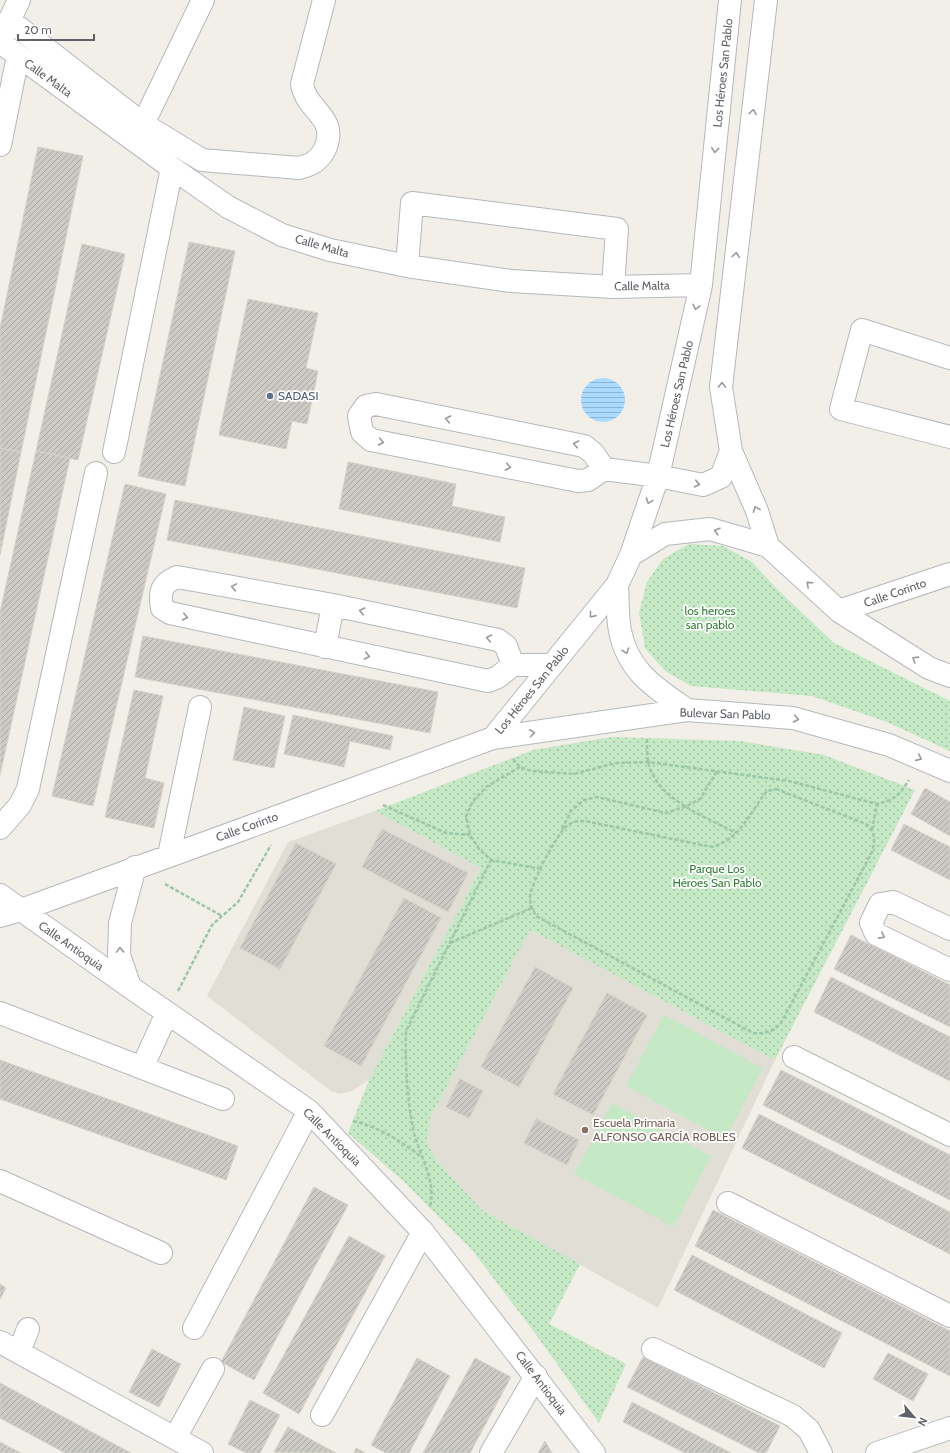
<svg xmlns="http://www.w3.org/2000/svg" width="950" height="1453" font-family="Cabin,sans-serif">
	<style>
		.education { fill: #e1ded6 }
		.green { fill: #c5e8c5 }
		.park { fill: url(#park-dots) }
		.water { fill: url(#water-rules) }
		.building { fill: url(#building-hatch); stroke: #d6d1c6 }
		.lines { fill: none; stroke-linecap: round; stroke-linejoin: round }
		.minor-casing { stroke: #b5b8bc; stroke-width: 24 }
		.path { stroke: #9cc7a9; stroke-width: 2.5; stroke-dasharray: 4 2; stroke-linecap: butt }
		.minor { stroke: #fff; stroke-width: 22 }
		.oneway { stroke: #979a9d }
		.service-dot { fill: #5c6f8a; stroke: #fff; stroke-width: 1.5 }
		.education-dot { fill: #8d6e63; stroke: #fff; stroke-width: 1.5 }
		.labels { text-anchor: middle; stroke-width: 3.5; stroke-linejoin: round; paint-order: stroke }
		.street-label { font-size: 12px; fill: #5f6368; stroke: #fff }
		.service-label { font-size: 12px; fill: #4e5e75; stroke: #fff; text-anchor: start }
		.park-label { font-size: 12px; fill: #348238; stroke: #fff }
		.education-label { font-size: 12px; fill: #785e54; stroke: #fff; text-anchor: start }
	</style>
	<defs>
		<pattern id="park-dots" width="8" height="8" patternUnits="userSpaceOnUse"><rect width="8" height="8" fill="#c5e8c5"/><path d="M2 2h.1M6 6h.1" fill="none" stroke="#a3c0a4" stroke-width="1.8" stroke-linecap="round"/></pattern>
		<pattern id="water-rules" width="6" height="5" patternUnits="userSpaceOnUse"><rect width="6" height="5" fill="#aadaff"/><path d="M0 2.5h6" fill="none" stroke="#8eb4d2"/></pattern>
		<pattern id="building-hatch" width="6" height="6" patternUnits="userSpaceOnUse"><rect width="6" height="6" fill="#cccac5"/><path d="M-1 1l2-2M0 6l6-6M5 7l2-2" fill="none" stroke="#a9a8a4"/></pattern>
	</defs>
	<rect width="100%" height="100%" fill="#f1efe8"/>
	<!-- education -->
	<path class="education" d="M375,811L481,868L369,1080L352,1091L340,1094L331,1091L207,996L288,842Z
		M530,930L775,1060L658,1308L483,1211L436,1160L427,1142L430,1118Z"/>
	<!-- green -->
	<path class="green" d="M664,1015L763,1068L725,1139L626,1086Z
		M612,1103L711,1156L673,1227L574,1174Z"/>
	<!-- park -->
	<path class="park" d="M689,544L723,546L752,562L777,589L834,643L950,701V751L887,722L812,696L691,686L665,671L645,648L639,613L647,582L663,559Z
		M612,737L740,741L824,755L915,790L775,1060L530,930L430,1118L427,1142L436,1160L483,1211L580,1264L549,1324L626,1364L599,1423L532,1329L472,1250L402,1180L348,1133L369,1080L481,868L375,811L533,750Z"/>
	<!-- water -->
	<path class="water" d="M581 400a22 22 0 1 1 44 0a22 22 0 1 1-44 0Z"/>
	<!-- building -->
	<path class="building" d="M38,147L83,156L21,452L0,448V328Z
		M189,242L235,251L185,486L138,476Z
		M82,244L125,254L78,460L36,451Z
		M248,299L318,313L306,368L318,371L307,424L292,421L286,449L219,435Z
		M0,448L21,452L0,555Z
		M36,451L70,458L0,775V612Z
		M348,462L456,484L452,506L505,517L500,542L339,509Z
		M125,484L166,494L93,806L52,796Z
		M175,500L525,568L517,608L167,540Z
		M143,636L438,692L430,733L135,677Z
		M134,690L163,696L145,778L164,783L154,828L105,817Z
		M244,707L285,716L274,768L233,760Z
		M293,715L393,736L390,750L350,741L344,767L284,754Z
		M925,788L950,802V836L911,814Z
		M904,824L950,847V880L891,850Z
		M382,829L468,873L448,912L362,867Z
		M296,843L336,864L280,969L240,948Z
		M404,898L441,918L361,1066L324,1046Z
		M851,935L950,985V1027L834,969Z
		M535,967L573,988L519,1087L481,1067Z
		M831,977L950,1037V1081L814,1012Z
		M607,993L647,1015L593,1115L553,1094Z
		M0,1060L238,1146L226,1180L0,1099Z
		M781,1070L950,1155V1200L763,1105Z
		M460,1079L483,1091L469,1118L446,1107Z
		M759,1114L950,1212V1254L742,1148Z
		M536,1119L579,1140L567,1165L524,1143Z
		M314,1187L348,1205L254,1380L221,1362Z
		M713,1210L950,1331V1376L695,1246Z
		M349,1236L385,1256L299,1414L263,1393Z
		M692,1255L842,1333L824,1368L674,1290Z
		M0,1284L6,1288L0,1299Z
		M152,1349L181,1364L159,1407L129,1392Z
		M888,1353L928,1374L913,1401L873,1379Z
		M643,1357L780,1426L766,1453H759L627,1387Z
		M417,1358L450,1376L409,1453H386L371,1445Z
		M475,1358L511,1377L470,1453H423Z
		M0,1383L131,1453H65L0,1418Z
		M250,1400L280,1415L260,1453H246L228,1444Z
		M632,1402L731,1453H685L623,1422Z
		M288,1427L336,1453L274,1452Z
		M545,1441L552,1453H538Z
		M0,1442L21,1453H0Z
		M356,1448L365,1453H354Z"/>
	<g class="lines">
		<defs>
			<path id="minor" d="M766,0L721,387L731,451L757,511L768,546
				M9,20L143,124L203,0
				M3,34L19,0
				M0,42L172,168L228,207L282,235L330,250L407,266L511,281L613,287L701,285
				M143,124L202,160L299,168C311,165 319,161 325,149C339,117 306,111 302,84L324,0
				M0,145L18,56
				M407,266L412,203L617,229L613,287
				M950,358L862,330L841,409L950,437
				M114,452L172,168
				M604,469L593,453L584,446L376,404L366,406L359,416L362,432L371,440L578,481L588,480L604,469L658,476L703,485L721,477L731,451
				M631,555L665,534L710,529L768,546L839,611L929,668L950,676
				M617,585C618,600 617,616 620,631C628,672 656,688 687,710
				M839,611L950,574
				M325,647L333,605
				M513,665L506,646L498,640L333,605L177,577C161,584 159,592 162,608L170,613L488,681L498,677L513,665H552
				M493,738L617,585L631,555L658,476L701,285L730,0
				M0,828L20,805L28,789L96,473
				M169,855L200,707
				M0,895L130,987L309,1111L423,1232L594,1453
				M0,916L21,910L493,738L687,710L793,718L889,745L950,771
				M950,929L893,902L880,904L871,923L876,934L950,970
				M130,987L119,955L120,923L135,867
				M0,1013L223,1099
				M794,1057L950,1135
				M142,1068L167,1013
				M0,1181L161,1253
				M728,1203L950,1316
				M194,1328L309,1111
				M0,1342L202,1453
				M653,1349L793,1416L809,1430L821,1453
				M19,1352L28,1329
				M322,1415L423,1232
				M175,1438L213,1369
				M491,1453L536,1376
				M877,1453L950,1428"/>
		</defs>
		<!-- minor casing -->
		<use href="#minor" class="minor-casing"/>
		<!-- path -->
		<path class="path" d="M647,739C647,746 647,754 648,761C656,800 705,816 736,833
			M513,759L520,767L532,771L574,774L616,763L648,762L789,781L877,804C895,800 899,795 909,780
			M520,767L486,787L473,801L466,816L470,835L479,849L491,860L541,869
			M776,789L866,824C876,833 875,840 872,852L781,1023C772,1032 766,1034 753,1033L536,916C533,910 530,905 530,898C529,887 558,831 568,825C574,821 578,821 585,821L712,847C742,838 749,813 767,791Z
			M383,805L446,833L470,835
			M562,829L571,811L584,800L597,797L666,813L687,806L700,799L717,771
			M872,830L877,804
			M165,884L222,916
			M450,943L532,908
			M178,991L212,925L238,902L271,845
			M353,1121C379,1127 399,1140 420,1156
			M430,1206C437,1181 418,1153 413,1129C407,1097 405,1063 406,1031L491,860"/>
		<!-- minor -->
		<use href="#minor" class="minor"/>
	</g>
	<!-- one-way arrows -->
	<defs><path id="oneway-chevron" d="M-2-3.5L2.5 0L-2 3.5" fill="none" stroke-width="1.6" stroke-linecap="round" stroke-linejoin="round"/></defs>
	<g class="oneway">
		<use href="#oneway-chevron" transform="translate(753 112) rotate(-83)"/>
		<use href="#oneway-chevron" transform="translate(715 150) rotate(96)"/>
		<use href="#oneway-chevron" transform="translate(736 255) rotate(-83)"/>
		<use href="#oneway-chevron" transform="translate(696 307) rotate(103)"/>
		<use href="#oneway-chevron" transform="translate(722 385) rotate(-89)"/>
		<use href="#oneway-chevron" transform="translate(448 419) rotate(-169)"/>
		<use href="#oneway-chevron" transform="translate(381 442) rotate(11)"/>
		<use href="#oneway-chevron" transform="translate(576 444) rotate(-169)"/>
		<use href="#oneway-chevron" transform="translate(508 467) rotate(11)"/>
		<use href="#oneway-chevron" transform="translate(697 484) rotate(12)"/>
		<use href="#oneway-chevron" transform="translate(649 501) rotate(110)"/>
		<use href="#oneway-chevron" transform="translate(756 509) rotate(-112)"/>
		<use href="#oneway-chevron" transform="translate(717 531) rotate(-164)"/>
		<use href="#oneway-chevron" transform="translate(809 584) rotate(-138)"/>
		<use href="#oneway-chevron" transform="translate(234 587) rotate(-170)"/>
		<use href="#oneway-chevron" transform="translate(362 611) rotate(-168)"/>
		<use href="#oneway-chevron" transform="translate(592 615) rotate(129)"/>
		<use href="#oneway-chevron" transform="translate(185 617) rotate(12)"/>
		<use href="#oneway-chevron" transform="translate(489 638) rotate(-168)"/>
		<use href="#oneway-chevron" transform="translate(626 651) rotate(71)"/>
		<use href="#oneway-chevron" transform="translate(367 656) rotate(11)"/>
		<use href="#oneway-chevron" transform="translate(915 659) rotate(-148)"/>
		<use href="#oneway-chevron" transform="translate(796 719) rotate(12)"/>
		<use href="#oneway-chevron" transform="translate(532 733) rotate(-8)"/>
		<use href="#oneway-chevron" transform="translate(919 758) rotate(24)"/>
		<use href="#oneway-chevron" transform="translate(882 936) rotate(28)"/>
		<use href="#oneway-chevron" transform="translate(120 950) rotate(-92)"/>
	</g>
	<!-- markers -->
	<circle class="service-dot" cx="270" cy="396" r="4"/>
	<circle class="education-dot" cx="585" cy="1130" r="4"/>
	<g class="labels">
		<!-- street labels -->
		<g class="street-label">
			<text transform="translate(723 73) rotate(-84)" y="4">Los Héroes San Pablo</text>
			<text transform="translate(48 78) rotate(36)" y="4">Calle Malta</text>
			<text transform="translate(322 246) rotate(16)" y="4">Calle Malta</text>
			<text transform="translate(642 286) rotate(-1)" y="4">Calle Malta</text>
			<text transform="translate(677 394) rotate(-77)" y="4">Los Héroes San Pablo</text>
			<text transform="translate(895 593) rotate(-19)" y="4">Calle Corinto</text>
			<text transform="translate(532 690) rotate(-51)" y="4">Los Héroes San Pablo</text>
			<text transform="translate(725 714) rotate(2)" y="4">Bulevar San Pablo</text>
			<text transform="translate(247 827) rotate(-20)" y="4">Calle Corinto</text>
			<text transform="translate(71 946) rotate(35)" y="4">Calle Antioquia</text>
			<text transform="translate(332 1137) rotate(45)" y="4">Calle Antioquia</text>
			<text transform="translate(541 1383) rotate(53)" y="4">Calle Antioquia</text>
		</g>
		<!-- service labels -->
		<g class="service-label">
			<text x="278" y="400">SADASI</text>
		</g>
		<!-- park labels -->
		<g class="park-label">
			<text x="710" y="615">los heroes<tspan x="710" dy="14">san pablo</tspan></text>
			<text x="717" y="873">Parque Los<tspan x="717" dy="14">Héroes San Pablo</tspan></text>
		</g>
		<!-- education labels -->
		<g class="education-label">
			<text x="593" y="1127">Escuela Primaria<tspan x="593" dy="14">ALFONSO GARCÍA ROBLES</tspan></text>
		</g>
	</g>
	<!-- north arrow -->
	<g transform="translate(914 1417) rotate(118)" stroke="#ffffff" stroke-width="3" paint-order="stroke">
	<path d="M0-3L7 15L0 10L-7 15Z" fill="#5f6368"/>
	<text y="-6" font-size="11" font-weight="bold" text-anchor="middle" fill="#5f6368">N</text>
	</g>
	<!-- scale -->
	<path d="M18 34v6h76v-6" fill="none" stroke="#5f6368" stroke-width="2"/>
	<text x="24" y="34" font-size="12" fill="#5f6368" stroke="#ffffff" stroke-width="3" paint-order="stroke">20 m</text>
</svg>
